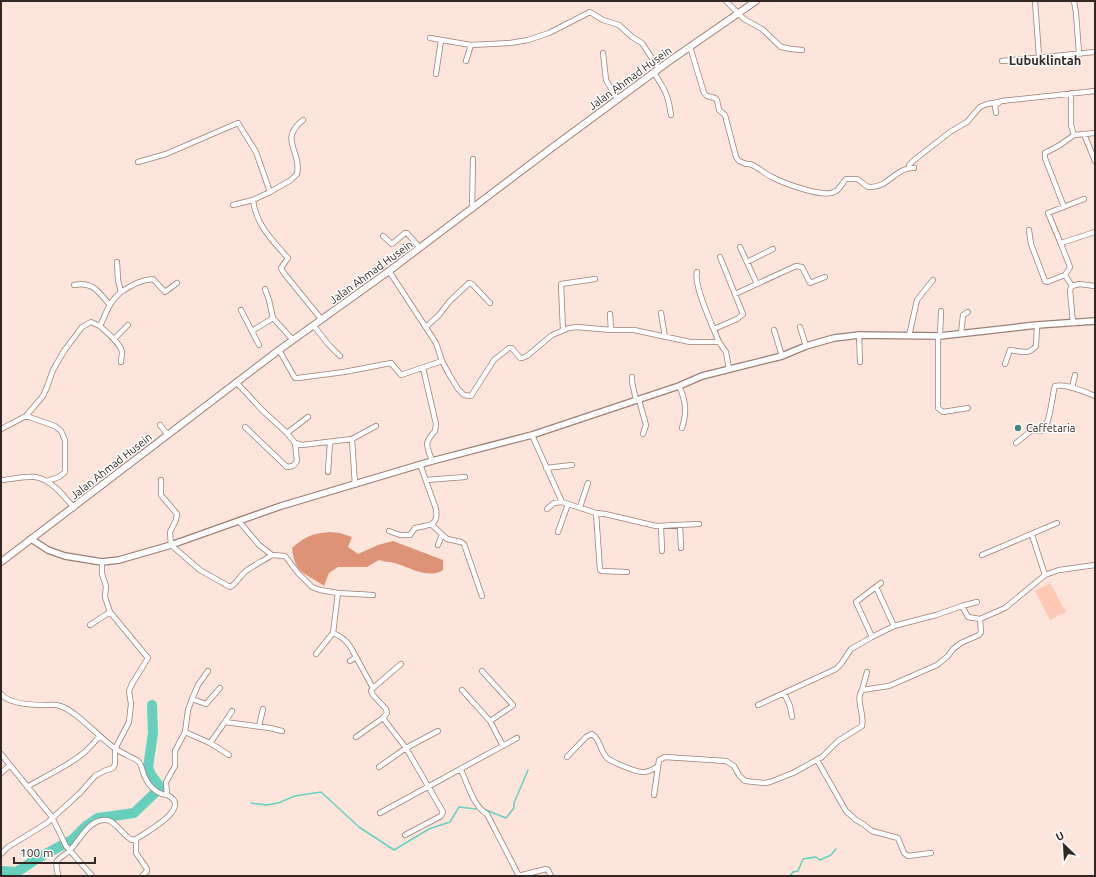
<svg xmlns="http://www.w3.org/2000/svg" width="1096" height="877" font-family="Ubuntu,sans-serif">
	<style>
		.green { fill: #fdc8b4 }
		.forest { fill: #df9376 }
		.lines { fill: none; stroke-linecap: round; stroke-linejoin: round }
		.stream { stroke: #66cfbe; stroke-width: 1.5 }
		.river { stroke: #66cfbe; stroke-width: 10 }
		.minor-casing { stroke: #9a7f75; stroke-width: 6 }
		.tertiary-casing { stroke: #9a7f75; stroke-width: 8 }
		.secondary-casing { stroke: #9a7f75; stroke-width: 8 }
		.minor { stroke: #fff; stroke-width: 4.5 }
		.tertiary { stroke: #fff; stroke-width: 5.5 }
		.secondary { stroke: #fff; stroke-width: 6 }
		.poi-dot { fill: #42867b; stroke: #fff; stroke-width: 1.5 }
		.labels { text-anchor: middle; stroke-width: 3; stroke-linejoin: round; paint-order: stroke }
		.street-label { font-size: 11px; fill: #322723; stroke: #fff }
		.poi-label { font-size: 11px; fill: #322723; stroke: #fff; text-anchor: start }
		.quarter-label { font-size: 13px; font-weight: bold; fill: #322723; stroke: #fff }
	</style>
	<rect width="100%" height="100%" fill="#fde5db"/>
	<!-- green -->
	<path class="green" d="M1050,583L1066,612L1050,620L1035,591Z"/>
	<!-- forest -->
	<path class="forest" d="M329,532L340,533L352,537L348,547L358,554L378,545L393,541L443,560V570C430,579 412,569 398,564C392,562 385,562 379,560L367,567H338L329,573L324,586C305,572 295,575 292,548C306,536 311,534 329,532Z"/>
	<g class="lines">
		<!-- stream -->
		<path class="stream" d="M251,803L266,805L278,803L295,796L321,792L359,827L394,850L429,829L450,822L459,807L476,809
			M486,810L506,818L514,808V803L528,770
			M790,876L793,872L798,871L803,859L816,857L820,860L831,855L836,849"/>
		<!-- river -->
		<path class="river" d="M1,871L17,872L36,859L72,840L86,826L98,818L134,813L159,789L158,784L151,775L148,767L153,733L152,705"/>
		<defs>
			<path id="minor" d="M726,1L744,19L762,29L781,47L791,49L802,50
				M1035,1L1039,57
				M1074,1L1076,13L1079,53
				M430,38L471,45L510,43L528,40L549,33L590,12L603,20L619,25L632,37L642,43L659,69
				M690,47L704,93L707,96L715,98L717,100L719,110L725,115L736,157L739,161L746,164C753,162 764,174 772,177C783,183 823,198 834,192C840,190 842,183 846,179H857C862,181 865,187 870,187C888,188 896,167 914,168
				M603,53L606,80L618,100
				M466,61L471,45
				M1002,61L1095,52
				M654,73C665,90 668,94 671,115
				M436,74L441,40
				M1071,93V125L1074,135
				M996,113L995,106L1001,101L1095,91
				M1084,134L1095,161
				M138,162L166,154L238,123L256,152L270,192L253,200L233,205
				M909,167V165L913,161L950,132L967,122L980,107L987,104L999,102
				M270,192L291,180L297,174C302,151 278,140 303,120
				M253,200C256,225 272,240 288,258L281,268L283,272L322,320
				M1064,207L1045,158V153L1060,145L1074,135L1095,133
				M472,209L473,159
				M1029,230L1031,244L1045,281L1047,282L1065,275L1072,286L1070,290L1073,323
				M383,236L392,244L405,233H407L420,248
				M1061,244L1048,213L1084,199
				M740,247L757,284
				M117,262L118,280L121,292C108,303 107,312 100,326C106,332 122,344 122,353C122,356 121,359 121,362
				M747,262L773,249
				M389,271L436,343L442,361L450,376L458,389L464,395L471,396L494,360L509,348H512L520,358H522L527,356L552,335L569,328L577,327L611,330H634L690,342H719L726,352L729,369
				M697,272C693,285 713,327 719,342
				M1065,275L1070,267L1061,244L1064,242L1095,232
				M74,285C92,281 98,291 109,304
				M1072,286L1079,284L1095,286
				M265,289L269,300L273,318L293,340
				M121,292C132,285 140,280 153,279L165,292L177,283
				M735,294L796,266L802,267L810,283L825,277
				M241,310L259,345
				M661,313L665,337
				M610,314L611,330
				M314,326L328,344L340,356
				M426,327L439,315L449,302L469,283L472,284L490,303
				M800,327L806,346
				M714,329L737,319L743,314L720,257
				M563,330L561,284L595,279
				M774,330L782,356
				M252,331L273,318
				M961,334L963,315L968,312
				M859,335L860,362
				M909,336L917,300L933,280
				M938,336V408L943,412L968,408
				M940,336L941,311
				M114,339L128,325
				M279,350L295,378H298L344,372L391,363L401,375L442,361
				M1005,364L1010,350C1022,351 1027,356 1036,346L1037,325
				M423,368L436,424L435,431C423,444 427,445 432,461
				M632,377V382L636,400
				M237,383L262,410L287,433L295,443L302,445L352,439L355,485
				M679,386C686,401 687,412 682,428
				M1072,388L1075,375
				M639,400L646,425L643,434
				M26,416L55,426L61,431L65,440V472L59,477L47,481
				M160,425L168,435
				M245,427L287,467L293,466L297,461L295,443
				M1,429L26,416L43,396L47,387L53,370L64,351L82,327L91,322L100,326
				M287,433L308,417
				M532,435L562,502
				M352,439L376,426
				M1016,443L1032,430C1035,430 1039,432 1041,431C1050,429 1052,394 1055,386C1066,383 1085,392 1095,396
				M546,468L572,465
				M328,472L330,442
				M3,480C13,479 25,476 35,477C51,479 64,496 74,508
				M161,480V495L177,514L176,520L170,532L171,545L200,570L230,587C236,584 240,576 246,571C254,565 263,561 272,555
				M426,480L465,477
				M580,507L588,483
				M547,509L554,503L562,502L596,513L605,514L656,526L699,524
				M596,513L600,570L602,571L627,572
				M239,521L259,545L272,555L285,556L298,573L312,587L320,590L338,593L373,595
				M431,524L447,539L461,542L464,544L482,596
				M680,526L681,548
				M661,527L662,551
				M389,531L400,535H410L415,528C427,525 439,527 436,509L420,464
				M558,532L568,504
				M1032,535L1045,575
				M438,545L442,535
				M982,555L1057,523
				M876,587L894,626
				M962,606L968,617L980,619
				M90,625L110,612
				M333,633C347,639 349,644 356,657L350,661
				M872,637L856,602L881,583
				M316,654L333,633L338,593
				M356,657L373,688
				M482,671L513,705L511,707L490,721
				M462,690L490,721L503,746
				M862,690L867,672
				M784,693L790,706L792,717
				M1,694C9,704 32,705 45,705C50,705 55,704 60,706C75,710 99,737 113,747C121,753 130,756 138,761C142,765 142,770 144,775C148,785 156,794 167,795
				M192,699L206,704L220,688
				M758,705L836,669L841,664L851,649L872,637L894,626L936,615L962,606L977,602
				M383,718L406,748L443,812L441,816L405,835
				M225,722L232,711
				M259,726L263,709
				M185,732L210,743L225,722L270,728L282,731
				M356,737L383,718L387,713L386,709L373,695L371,691L373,688L401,664
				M210,743L229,755
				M1,754L52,817L66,846L92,876
				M567,757L586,737L592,734C601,740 600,751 607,758C612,762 636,772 642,772C648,773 653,769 657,767
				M817,760L846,811L856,820L863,824L872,831L898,838L904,853L908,856L931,853
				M379,767L406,748L438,731
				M461,770C468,784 473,806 487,814L519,876
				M1,773L10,765
				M27,787C47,775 69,766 86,751C91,746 95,741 99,737
				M654,795L659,760L665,757L726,761L734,766L739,775L745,781L765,783L770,782L793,773L822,757L838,741L862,726C865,714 855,700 862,690L889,686L937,665L948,656L953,649L961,643L979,635L981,632L980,619L1005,608L1045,575L1059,570L1095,565
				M380,813L517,738
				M136,839V853L147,869V871L142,876
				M1,854L8,847L47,823L80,793L95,776L104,771L113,768L115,764V749L129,722L131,704L129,691L132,684L148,658L110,612L105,597L106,586L102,574V562
				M58,876C58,872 55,865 57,861C60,857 66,854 69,851C80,841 88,819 106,820C115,820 123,836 132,840L136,839C145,833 194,807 167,795L166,782L175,766V751L185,732L188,710L192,699L198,685L208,671
				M518,876L546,869L548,870L551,876"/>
			<path id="tertiary" d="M31,539L48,550L65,556L102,562L119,560L171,545L281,506L432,461L532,435L679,386L702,376L782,356L806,346L834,338L859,335L940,336L1037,325L1095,321"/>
			<path id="secondary" d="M1,562L279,350L389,271L553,147L668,62L756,1"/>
		</defs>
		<!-- minor casing -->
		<use href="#minor" class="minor-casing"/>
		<!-- tertiary casing -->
		<use href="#tertiary" class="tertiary-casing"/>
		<!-- secondary casing -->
		<use href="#secondary" class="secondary-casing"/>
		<!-- minor -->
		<use href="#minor" class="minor"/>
		<!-- tertiary -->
		<use href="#tertiary" class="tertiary"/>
		<!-- secondary -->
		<use href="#secondary" class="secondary"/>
	</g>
	<!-- markers -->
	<circle class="poi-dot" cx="1018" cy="428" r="4"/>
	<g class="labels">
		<!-- street labels -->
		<g class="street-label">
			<text transform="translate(630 78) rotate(-36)" y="4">Jalan Ahmad Husein</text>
			<text transform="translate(371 272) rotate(-36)" y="4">Jalan Ahmad Husein</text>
			<text transform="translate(111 466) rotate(-38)" y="4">Jalan Ahmad Husein</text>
		</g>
		<!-- poi labels -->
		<g class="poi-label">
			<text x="1026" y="432">Caffetaria</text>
		</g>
		<!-- quarter labels -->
		<g class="quarter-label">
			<text x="1045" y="65">Lubuklintah</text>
		</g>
	</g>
	<!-- border -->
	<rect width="1096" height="877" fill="none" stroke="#322723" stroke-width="4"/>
	<!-- north arrow -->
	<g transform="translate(1064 845) rotate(335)" stroke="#ffffff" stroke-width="3" paint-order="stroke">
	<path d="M0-3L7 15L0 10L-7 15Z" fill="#322723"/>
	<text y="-6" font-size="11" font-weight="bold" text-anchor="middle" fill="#322723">U</text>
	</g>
	<!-- scale -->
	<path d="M14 857v6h81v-6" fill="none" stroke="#322723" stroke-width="2"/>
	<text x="20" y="857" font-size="12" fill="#322723" stroke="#ffffff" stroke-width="3" paint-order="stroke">100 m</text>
</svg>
